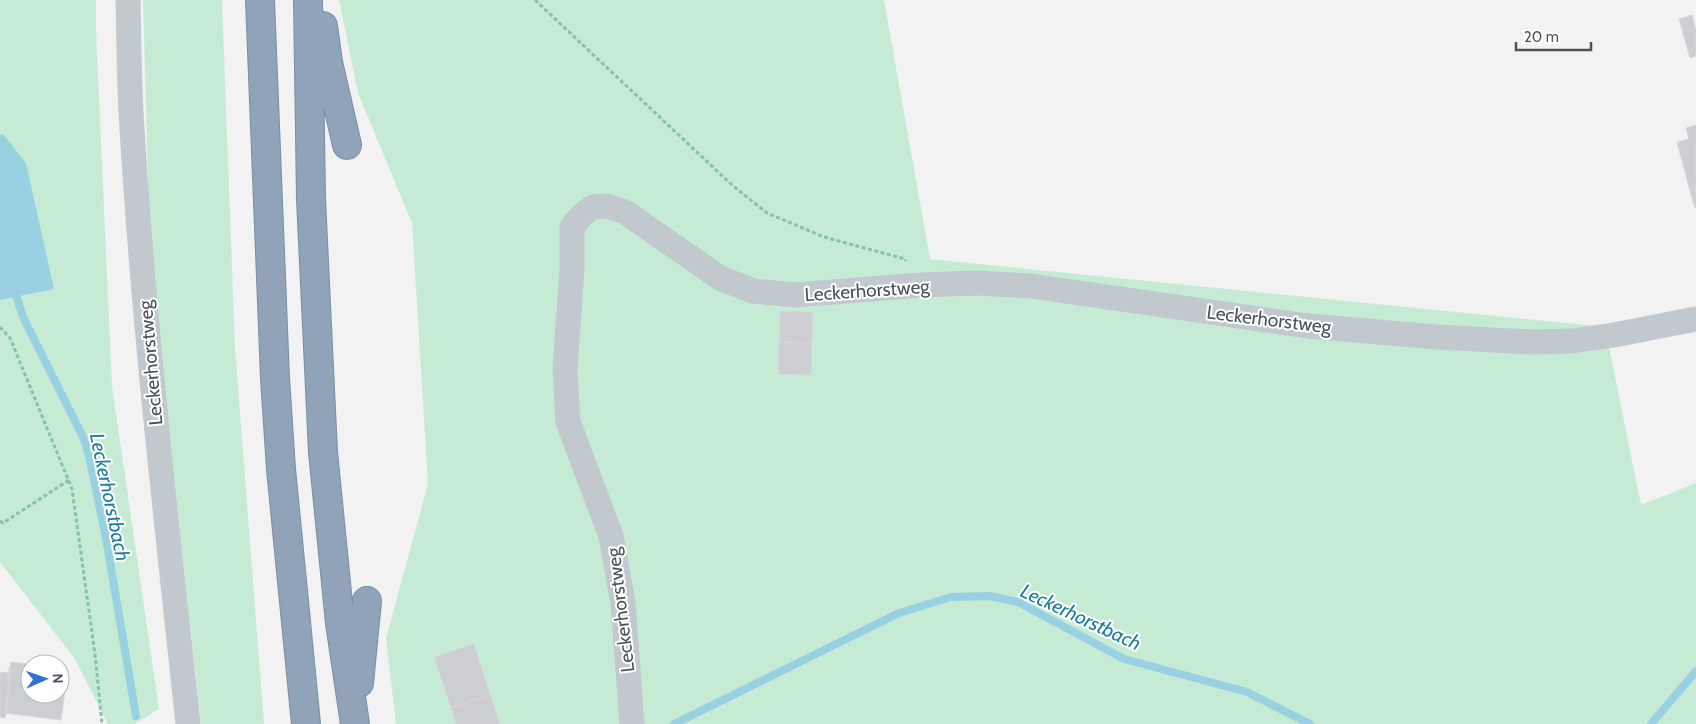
<svg xmlns="http://www.w3.org/2000/svg" width="1696" height="724" font-family="Cabin,sans-serif">
	<style>
		.green { fill: #c6ebd5 }
		.water { fill: #99d1e2 }
		.lines { fill: none; stroke-linecap: round; stroke-linejoin: round }
		.stream { stroke: #99d1e2; stroke-width: 8 }
		.building { fill: #ccced3; stroke: #d6d8dc }
		.highway-casing { stroke: #7b8ea5; stroke-width: 30 }
		.path { stroke: #82c5a6; stroke-width: 3; stroke-dasharray: 4 2.5; stroke-linecap: butt }
		.minor { stroke: #c1c8ce; stroke-width: 25 }
		.highway { stroke: #90a3b9; stroke-width: 28 }
		.labels { text-anchor: middle; stroke-width: 4; stroke-linejoin: round; paint-order: stroke }
		.street-label { font-size: 19px; fill: #4b545d; stroke: #fff }
		.water-label { font-size: 20px; font-style: italic; fill: #1f7f9c; stroke: #fff }
	</style>
	<rect width="100%" height="100%" fill="#f3f2f2"/>
	<!-- green -->
	<path class="green" d="M0,0H96V31L112,386L159,709L134,724H108L75,659L0,562Z
		M143,0H222L235,348L264,724H201L150,255Z
		M339,0H884L930,259L1605,327L1641,505L1696,483V724H396L386,638L428,484L412,223L358,93Z"/>
	<!-- water -->
	<path class="water" d="M3,134L26,163L54,289L0,300V135Z"/>
	<g class="lines">
		<!-- stream -->
		<path class="stream" d="M14,288L23,317L84,439L89,456L106,538L136,716
			M674,724L899,613L951,597L990,596L1018,602L1124,659L1247,692L1310,724
			M1651,724L1696,671"/>
	</g>
	<!-- building -->
	<path class="building" d="M1692,15L1696,30V56L1690,58L1679,19Z
		M1696,125V189L1690,191L1677,142L1689,139L1686,128Z
		M1696,189V208H1695L1690,191Z
		M780,311L813,312L812,343L779,342Z
		M779,342L812,343L811,375L778,374Z
		M474,644L490,694L451,708L434,657Z
		M11,662L27,664L26,670H30V694H60V674H65L66,669H68L61,720L5,713Z
		M9,667H11L6,713L5,718L0,717V672L9,673Z
		M490,694L500,724H456L451,708Z"/>
	<g class="lines">
		<defs>
			<path id="highway" d="M260,0L275,378L281,469L306,724
				M308,0L311,199L323,452L340,623L355,724
				M323,26L328,62L347,145
				M359,683L367,601"/>
		</defs>
		<!-- highway casing -->
		<use href="#highway" class="highway-casing"/>
		<!-- path -->
		<path class="path" d="M535,0L732,185L767,213L824,237L905,259L906,261
			M0,327L10,338L72,489L95,654L102,724
			M0,521L3,523L69,480"/>
		<!-- minor -->
		<path class="minor" d="M128,0C129,43 129,86 132,129C144,328 167,526 188,724
			M632,724L623,603L611,536L568,422L565,369L572,270V227L582,215L593,207L607,206L625,212L720,278L753,291L795,295L921,285L975,283L1031,286L1308,326L1436,337L1532,342L1572,341L1614,335L1696,319"/>
		<!-- highway -->
		<use href="#highway" class="highway"/>
	</g>
	<g class="labels">
		<!-- street labels -->
		<g class="street-label">
			<text transform="translate(867 290) rotate(-4)" y="7">Leckerhorstweg</text>
			<text transform="translate(1269 319) rotate(7)" y="7">Leckerhorstweg</text>
			<text transform="translate(150 363) rotate(-95)" y="7">Leckerhorstweg</text>
			<text transform="translate(620 610) rotate(-97)" y="7">Leckerhorstweg</text>
		</g>
		<!-- water labels -->
		<g class="water-label">
			<text transform="translate(110 497) rotate(78)" y="7">Leckerhorstbach</text>
			<text transform="translate(1081 617) rotate(25)" y="7">Leckerhorstbach</text>
		</g>
	</g>
	<!-- north arrow -->
	<g transform="translate(45 679) rotate(88)"><circle r="24" fill="#ffffff" stroke="#b7bbbe"/>
	<path d="M0-4L9 19L0 12L-9 19Z" fill="#3171cf"/>
	<text y="-8" font-size="14" font-weight="bold" text-anchor="middle" fill="#4b545d">N</text>
	</g>
	<!-- scale -->
	<path d="M1516 42v8h75v-8" fill="none" stroke="#4b545d" stroke-width="2.5"/>
	<text x="1524" y="42" font-size="15" fill="#4b545d" stroke="#ffffff" stroke-width="4" paint-order="stroke">20 m</text>
</svg>
